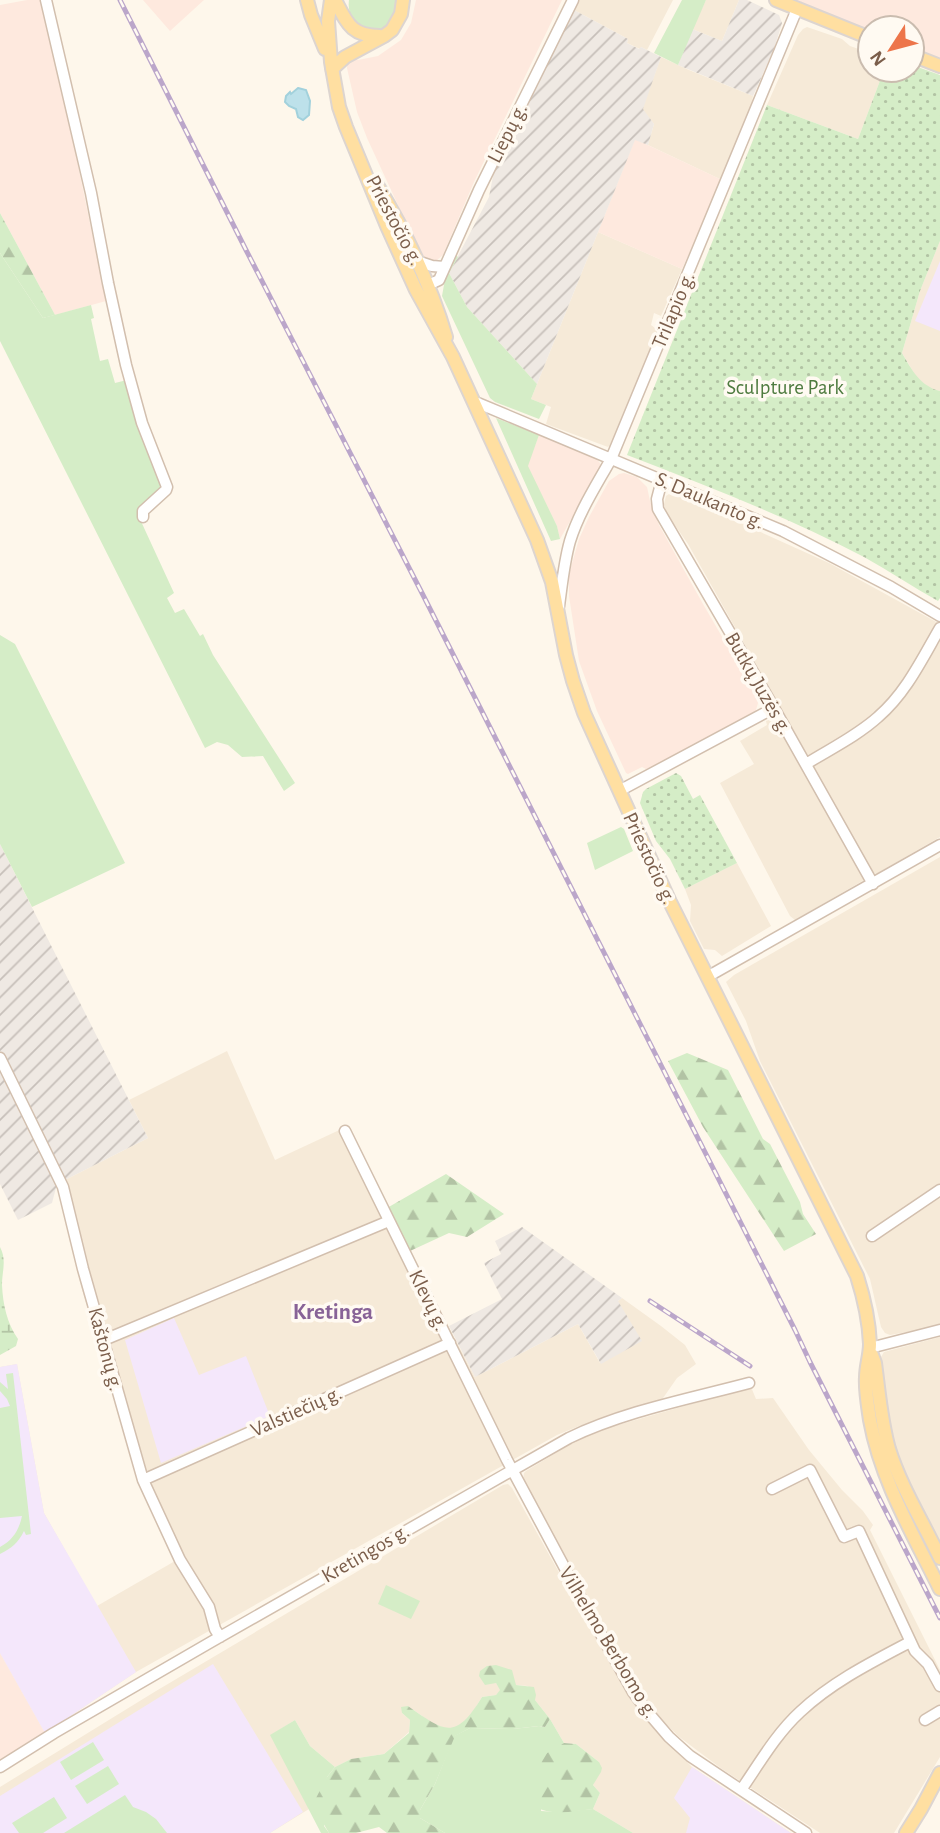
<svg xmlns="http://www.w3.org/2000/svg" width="940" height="1833" font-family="'Alegreya Sans',sans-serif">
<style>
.residential{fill:#f6ead8}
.commercial{fill:#fee9de}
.industrial{fill:url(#industrial-furrows)}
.education{fill:#f4e7fb}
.grass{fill:#d5edc7}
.forest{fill:url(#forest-firs)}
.wetland{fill:url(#wetland-marsh)}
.park{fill:url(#park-dots)}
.water{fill:#bde1ea;stroke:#a2d1dc;stroke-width:2}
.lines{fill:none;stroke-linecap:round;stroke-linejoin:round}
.minor-casing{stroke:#d2bfae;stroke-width:13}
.major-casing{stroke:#ddd5d0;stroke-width:16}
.minor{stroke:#fff;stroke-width:10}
.major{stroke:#ffdfa1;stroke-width:12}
.rail-casing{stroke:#bba6ca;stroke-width:5}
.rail{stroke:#fffaf2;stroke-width:2.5;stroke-dasharray:8;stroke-linecap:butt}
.labels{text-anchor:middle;stroke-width:7;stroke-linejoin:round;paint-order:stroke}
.street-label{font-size:21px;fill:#7b5e4b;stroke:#fffaf2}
.park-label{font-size:21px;fill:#4e7b3f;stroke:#fffaf2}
.neighbourhood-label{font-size:23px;font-weight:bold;fill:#886397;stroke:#fffaf2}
</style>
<defs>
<pattern id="industrial-furrows" width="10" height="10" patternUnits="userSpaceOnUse" patternTransform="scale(1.75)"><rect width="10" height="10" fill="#efe9e3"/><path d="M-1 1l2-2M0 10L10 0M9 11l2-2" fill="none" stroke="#c7c0ba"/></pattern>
<pattern id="forest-firs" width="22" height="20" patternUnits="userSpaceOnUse" patternTransform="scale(1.75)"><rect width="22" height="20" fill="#d5edc7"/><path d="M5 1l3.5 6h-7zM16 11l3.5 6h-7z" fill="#b2c3a4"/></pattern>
<pattern id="wetland-marsh" width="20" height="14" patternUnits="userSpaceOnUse" patternTransform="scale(1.75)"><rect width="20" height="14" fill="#d5edc7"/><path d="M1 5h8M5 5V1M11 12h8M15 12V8" fill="none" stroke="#b2c3a4"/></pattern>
<pattern id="park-dots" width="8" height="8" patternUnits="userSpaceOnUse" patternTransform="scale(1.75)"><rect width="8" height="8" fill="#d5edc7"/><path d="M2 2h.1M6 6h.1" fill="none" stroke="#b2c3a4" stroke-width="1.8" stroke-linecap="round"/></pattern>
</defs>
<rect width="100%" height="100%" fill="#fef7eb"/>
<!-- residential -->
<path class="residential" d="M579 0H673L647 50 641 47 640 49 627 43 628 39 574 10Z
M706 0H739L722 41 692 29Z
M807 27 842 39 850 46 870 53V70H884L858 139 767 105 798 35 803 29Z
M661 57 689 70 753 96 750 110 722 180 648 145 654 124 642 109Z
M598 232 682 269 661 316 654 313 651 325 655 328 657 333 611 445 608 447 546 424 551 407 531 399Z
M940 241V391L931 389 917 378 902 353 920 291Z
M672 492 829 563 940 624V837L876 874 873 872 688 544 667 514 664 504 666 496Z
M772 719 776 721 864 880 795 920 790 916 720 783 754 764 740 741 767 725 766 721Z
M940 857V1326L890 1335 885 1333 881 1327 870 1279 760 1061 746 1021 726 982 734 975Z
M737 863 771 926 722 956 715 950 704 949 690 921 691 905 685 889Z
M227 1051 275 1160 348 1126 387 1208 475 1377 578 1324 600 1363 618 1301 622 1298 661 1326 685 1345 696 1364 677 1378 661 1401 579 1426 557 1435 136 1672 45 1733 0 1653V1367L17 1364 44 1513 97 1606 175 1561 144 1494 81 1286 57 1184 148 1138 129 1100Z
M940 1337V1546L908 1479 892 1439 884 1405 881 1357 884 1352Z
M751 1387 756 1399 773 1398 809 1450 842 1490 863 1511 873 1525 870 1530 940 1670V1757L894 1833H820L722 1769 678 1736 649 1706 636 1686 614 1649 523 1481 524 1473 526 1471 584 1436 597 1431Z
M508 1484 512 1488 625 1691 656 1731 692 1767 791 1833H633L593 1809 600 1793 593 1785 599 1762 576 1744 564 1743 550 1719 535 1700 528 1686 496 1683 501 1690 496 1695 482 1697 469 1718 455 1728H439L408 1706 402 1713 410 1720 409 1732 384 1754 351 1759 335 1767 310 1746 295 1720 271 1735 309 1809 270 1833H0V1787L156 1691 503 1485Z"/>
<!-- commercial -->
<path class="commercial" d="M27 0H41L51 34 106 301 55 315 0 213V5Z
M143 0H204L170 31Z
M416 0H562L474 182 443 255 437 260 430 262 422 257 367 138 357 112 347 68V62L352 57 358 60 378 56 401 40 411 23Z
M796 0H940V59L912 48V28H870V31Z
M635 139 722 180 682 269 598 232Z
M539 435 594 456 600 463V468L589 488 560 539 557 526 527 466Z
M624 473 637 477 647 487 650 501 659 525 703 604 756 695 758 703 756 710 752 714 651 768 646 769 642 767 628 774 626 773 597 711 579 661 569 596V574L579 539 589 517 609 481 619 474Z
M0 1653 45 1733 0 1761Z"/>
<!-- industrial -->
<path class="industrial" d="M739 0H747L779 15 782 23 774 49 753 96 678 65 692 29 722 41Z
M574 10 628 39 627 43 639 49 641 47 661 57 643 109 654 124 648 145 635 140 537 384 467 307 449 273 489 197 494 171Z
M0 844 148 1138 57 1184 52 1203 18 1220 0 1184Z
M522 1227 622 1298 618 1301 642 1341 601 1364 578 1324 475 1377 449 1326 502 1299 484 1263 501 1254 495 1241Z"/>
<!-- education -->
<path class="education" d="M940 261V331L915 321Z
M174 1318 199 1375 246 1356 270 1416 161 1463 125 1340Z
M17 1364 44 1513 136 1672 45 1733 0 1653V1367Z
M213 1664 303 1812 270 1833H0V1796Z
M692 1767 791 1833H686L690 1818 674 1798Z"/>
<!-- grass -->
<path class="grass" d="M349 0H397C392 22 389 32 365 31 354 21 347 15 349 0Z
M682 0H706L678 65 654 53Z
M0 253 43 318 91 305 94 318 91 319 100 361 108 359 115 383 127 380 162 484V489L139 517 174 593 167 598 175 613 184 609 200 636 203 634 213 655 295 783 284 791 263 756 242 757 228 745 217 742 205 748 0 341Z
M454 254 458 257 449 273 467 307 537 384 531 399 546 405 539 419 495 402 490 398 442 296 447 268Z
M496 418 539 435 528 466 557 526 560 539 551 541Z
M0 635 15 644 125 863 32 907 0 844Z
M621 827 624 829 633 851 595 870 587 843Z
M13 1373 31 1534 26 1535 24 1531C18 1543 12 1548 0 1554V1547C13 1540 19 1530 22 1516L0 1518V1408L10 1406 7 1399 0 1391V1382L8 1389 6 1374Z
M386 1585 420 1601 411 1619 378 1604Z
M550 1719 564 1743C542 1757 543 1787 541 1811L557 1812 593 1809 633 1833H445L420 1818V1810L435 1784 454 1736 470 1728 513 1729 539 1726 545 1727Z
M295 1720 310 1746 335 1767 327 1777 324 1826 329 1833H321L270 1735Z
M93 1742 104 1760 71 1780 60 1762Z
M108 1766 119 1784 87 1804 75 1786Z
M125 1795 133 1807 146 1812 156 1819 167 1833H64Z
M54 1797 67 1818 43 1833H19L12 1823Z"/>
<!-- forest -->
<path class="forest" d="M0 213 54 313 55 315 43 318 0 253Z
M687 1053 728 1070 763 1139 770 1144 800 1202 803 1214 816 1234 784 1251 703 1127 668 1061Z
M446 1174 504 1214 467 1237 449 1233 410 1251 387 1208Z
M496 1665 512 1670 516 1685 534 1687 536 1695 535 1700 550 1719 545 1727 539 1726 513 1729 470 1728 455 1736 435 1784 420 1810V1818L445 1833H387L379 1827 356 1833H329L316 1811 315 1800 327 1777 335 1767 351 1759 384 1754 409 1733 410 1720 402 1713 401 1707 408 1706C445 1732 455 1741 482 1697L496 1695 500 1690 496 1683 485 1685 479 1676 480 1671 487 1666Z
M564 1743 576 1744 599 1762 602 1768 601 1772 593 1785 600 1793 593 1809C574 1811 549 1817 533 1805L544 1773 539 1764 547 1753Z"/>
<!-- wetland -->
<path class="wetland" d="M0 1247C7 1260 2 1271 2 1285 3 1305 7 1323 18 1339L16 1346 0 1355Z"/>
<!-- park -->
<path class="park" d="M912 65 940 75V241L920 291 902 353C912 370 920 386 940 391V598L938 601C913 587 889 571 864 557 788 517 707 486 627 455L767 105 858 139 884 70H912Z
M676 773 681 776 693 799 700 795 737 863 685 889 670 859 656 841 640 803 643 792 646 789Z"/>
<!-- water -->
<path class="water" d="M298 88 306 90 310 101 309 115 303 120 298 117 296 109 289 106 285 102 286 96 290 92 291 94Z"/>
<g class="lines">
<defs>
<path id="minor" d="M46 0 91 193 108 283 126 365 142 423 167 487 166 490 143 511V517
M417 261 432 266 444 267
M428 285 439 280 479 190 573 0
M473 401 783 531 891 587 940 616
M662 480 657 499 658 509 774 708 873 884
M559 606C562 584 564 562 570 541 579 512 596 486 611 459L797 9
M806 764C830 749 857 736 878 717 906 693 922 659 940 628
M619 791 774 708
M707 977 940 845
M0 1058 63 1187 83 1269 143 1480 180 1560 209 1607 215 1629 220 1637
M345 1131 507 1460 583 1602 633 1692 651 1716 669 1737 690 1756 806 1833
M872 1236 940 1190
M104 1340 389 1221
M870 1348 940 1330
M143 1480 450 1343
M772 1489 810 1470 844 1537 859 1531 915 1651 928 1664 940 1686
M925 1720 940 1711
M0 1767 54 1733 211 1642 569 1438C625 1411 689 1399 749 1383
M741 1790C759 1764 776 1734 800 1712 832 1682 872 1662 910 1642"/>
<path id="major" d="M307 0 311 15 325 49
M331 0 328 21 331 62 339 107 346 127 387 226 416 290 453 357 537 540 552 582 566 655 573 681 584 713 670 902 857 1276C864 1298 869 1320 870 1344 870 1355 866 1366 866 1377 865 1390 868 1406 870 1420 881 1481 913 1534 940 1589
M335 0C347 23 351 36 380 36
M776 0 870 38
M912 55 940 66
M332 69 345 57 384 36 392 30 401 14 403 0
M377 185C406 233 430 283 446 337
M872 1355 875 1363C879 1392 881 1421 889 1449 901 1487 923 1522 940 1558
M906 1833 921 1809 940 1773"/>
</defs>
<!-- minor casing -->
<use href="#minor" class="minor-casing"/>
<!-- major casing -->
<use href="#major" class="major-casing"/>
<!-- minor -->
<use href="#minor" class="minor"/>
<!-- major -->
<use href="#major" class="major"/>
<defs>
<path id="rail" d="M120 0 246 250 423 595 795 1330 810 1362 940 1618
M650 1301 750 1366"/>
</defs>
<!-- rail casing -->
<use href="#rail" class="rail-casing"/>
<!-- rail -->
<use href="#rail" class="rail"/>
</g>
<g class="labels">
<!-- street labels -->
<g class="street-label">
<text transform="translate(507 133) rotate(-63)" y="7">Liepų g.</text>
<text transform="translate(395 220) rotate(62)" y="7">Priestočio g.</text>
<text transform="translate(673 310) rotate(-67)" y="7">Trilapio g.</text>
<text transform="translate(710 500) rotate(23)" y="7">S. Daukanto g.</text>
<text transform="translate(759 683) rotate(60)" y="7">Butkų Juzės g.</text>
<text transform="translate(650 858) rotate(65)" y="7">Priestočio g.</text>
<text transform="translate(429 1300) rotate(64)" y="7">Klevų g.</text>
<text transform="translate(106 1349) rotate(75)" y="7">Kaštonų g.</text>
<text transform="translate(296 1411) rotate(-24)" y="7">Valstiečių g.</text>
<text transform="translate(365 1553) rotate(-30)" y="7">Kretingos g.</text>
<text transform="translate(609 1642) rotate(59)" y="7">Vilhelmo Berbomo g.</text>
</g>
<!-- park labels -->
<g class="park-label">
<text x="785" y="394">Sculpture Park</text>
</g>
<!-- neighbourhood labels -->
<g class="neighbourhood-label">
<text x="333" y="1319">Kretinga</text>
</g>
</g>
<!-- north arrow -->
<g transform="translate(891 49) rotate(234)"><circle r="33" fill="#fffaf2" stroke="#cabcaf" stroke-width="2"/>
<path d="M0-5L12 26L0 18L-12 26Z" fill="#ed754a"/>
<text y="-10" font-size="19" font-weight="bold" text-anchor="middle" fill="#7b5e4b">N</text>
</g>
</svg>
